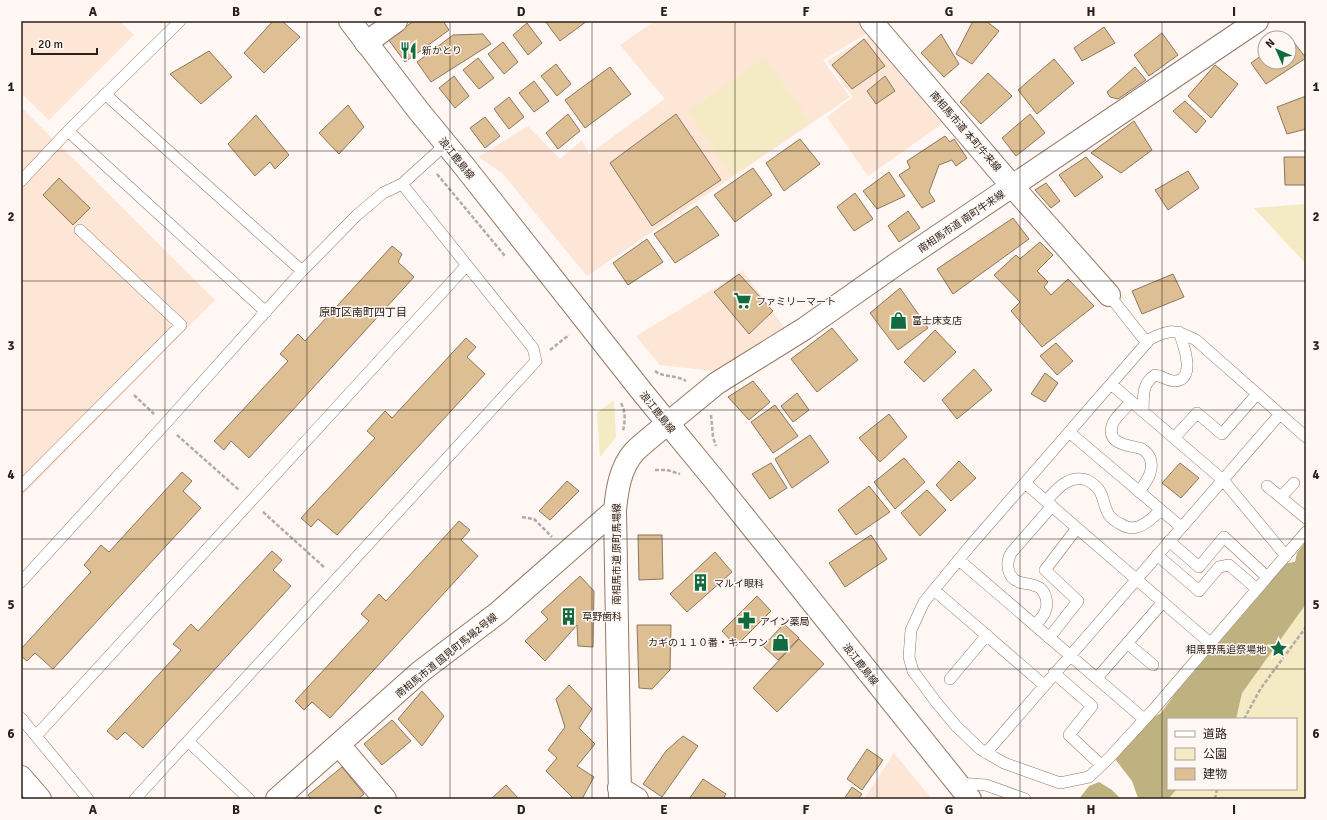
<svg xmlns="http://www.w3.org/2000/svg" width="1327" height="820" font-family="Signika,'Noto Sans JP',sans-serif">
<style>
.built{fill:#fee6d7}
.green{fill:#f4eac3}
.forest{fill:#bfb281}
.building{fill:#debf94;stroke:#8b775c}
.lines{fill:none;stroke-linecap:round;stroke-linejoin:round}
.lane-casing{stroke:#957865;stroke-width:12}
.street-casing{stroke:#957865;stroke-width:24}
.secondary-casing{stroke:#957865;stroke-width:24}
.path{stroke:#b4aba6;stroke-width:2.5;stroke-dasharray:4 2;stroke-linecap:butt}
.lane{stroke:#fff;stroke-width:11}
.street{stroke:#fff;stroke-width:22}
.secondary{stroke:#fff;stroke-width:22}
.grid{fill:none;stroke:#2b2018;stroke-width:1;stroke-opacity:0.55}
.labels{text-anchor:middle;stroke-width:3;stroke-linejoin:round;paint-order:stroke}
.poi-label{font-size:10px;fill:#2b2018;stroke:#fef7f3;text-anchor:start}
.street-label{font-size:10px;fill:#2b2018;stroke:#fef7f3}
.neighbourhood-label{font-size:11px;fill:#2b2018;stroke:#fef7f3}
.neatline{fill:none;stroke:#2b2018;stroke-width:1.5}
.grid-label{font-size:13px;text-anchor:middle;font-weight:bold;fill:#2b2018}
</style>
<rect width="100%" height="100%" fill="#fef7f3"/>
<!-- built -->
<path class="built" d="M21 21H120L134 35 49 120 21 93Z
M655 21H857L867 33 823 60 850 97 587 276 502 173 478 157 528 126 560 159 582 140 589 154 665 99 620 45Z
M869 36 942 124 868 176 827 117 853 97 827 61Z
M21 107 215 300 21 497Z
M743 271 784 327 713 371 660 365 636 336Z
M894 753 932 799H864Z"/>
<!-- green -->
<path class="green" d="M764 58 810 121 732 176 688 112Z
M1306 204V264L1254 208Z
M614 400 616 437 600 457 597 413Z
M1306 579V799H1152L1168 789H1296V719H1199Z"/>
<!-- forest -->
<path class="forest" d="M1306 541V604L1242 693 1236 719H1168V789H1177L1168 799 1138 798 1132 781 1115 759 1125 733 1161 713 1174 695 1287 563 1295 562 1297 553Z
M1099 782 1112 790 1121 799H1079L1089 786Z"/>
<!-- building -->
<path class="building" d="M273 21H282L300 37 264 73 244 53Z
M414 21H443L449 30 405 62 388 39Z
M545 21H587L560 41Z
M973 21H986L999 31 972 64 956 54Z
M527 23 542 43 528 55 513 35Z
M1104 27 1115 43 1082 61 1074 48Z
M1162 33 1178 55 1149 76 1134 55Z
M483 34 491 44 431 82 417 62 453 35Z
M941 34 959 64 944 77 921 53Z
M1289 36 1306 58 1266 84 1251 63 1265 53V62H1289V38H1286Z
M864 39 885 66 852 89 832 65Z
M503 42 518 62 504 74 488 54Z
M209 51 232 77 201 104 170 74Z
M478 58 494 78 479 89 463 70Z
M1054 59 1074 83 1037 114 1018 90Z
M556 64 571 84 557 96 541 76Z
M1215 65 1238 84 1211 118 1188 96Z
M610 67 631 94 585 128 565 100Z
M1135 67 1146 80 1118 99 1110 97 1107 92Z
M988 73 1012 96 981 124 960 102Z
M454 76 469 96 455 108 439 88Z
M885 76 895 91 876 104 867 91Z
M534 81 549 101 534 112 519 93Z
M1306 96V129L1287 134 1277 107Z
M509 97 524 117 509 129 494 109Z
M1185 101 1206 121 1196 133 1173 111Z
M348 105 364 127 339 154 319 133Z
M568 114 580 131 558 149 546 133Z
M676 114 721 180 652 226 610 163Z
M1030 114 1045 133 1016 156 1002 138Z
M256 115 289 155 275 169 270 162 255 176 228 144Z
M485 117 500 136 485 148 470 128Z
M1134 121 1152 150 1121 173 1091 153Z
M945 136 950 142 954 139 967 158 956 166 952 160 939 165 929 192 935 201 922 208 899 175 910 168 907 161Z
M800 139 820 164 784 191 766 163Z
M1086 157 1103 177 1075 197 1059 175Z
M1284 157H1306V185H1285Z
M753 168 772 195 735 222 714 195Z
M1188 171 1199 188 1168 210 1155 190Z
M889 172 905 196 877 209 863 191Z
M59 178 90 208 73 225 43 195Z
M1046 183 1060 201 1051 208 1035 190Z
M855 193 873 219 854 231 837 207Z
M697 206 719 235 675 263 654 234Z
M908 211 920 228 899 242 888 226Z
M1013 218 1029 239 953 294 937 269Z
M647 239 663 262 628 285 613 263Z
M1040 242 1053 255 1037 271 1048 282 1044 287 1051 295 1068 279 1094 306 1042 347 1011 311 1020 302 994 275 1016 255 1020 259Z
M392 246 402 254 398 262 414 277 249 458 231 441 224 450 214 441 288 361 280 354 298 334 305 341Z
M739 274 773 311 749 334 714 292Z
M1173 274 1184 297 1142 314 1132 291Z
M900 288 928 328 898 350 870 313Z
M832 328 858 360 817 392 791 359Z
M935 330 956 352 924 382 904 362Z
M466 338 476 347 467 357 485 374 337 535 318 519 311 527 301 518 375 438 367 431 385 411 392 418Z
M1056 343 1073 361 1057 375 1040 356Z
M974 369 992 390 957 419 942 400Z
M1045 373 1058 383 1045 402 1031 394Z
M753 381 770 402 749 420 728 397Z
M797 393 809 410 793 422 781 406Z
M775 405 798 436 773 453 751 422Z
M889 414 907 437 880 462 859 438Z
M810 435 829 462 792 488 775 459Z
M904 458 925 482 895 509 874 482Z
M959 461 976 478 951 501 936 485Z
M771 463 787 488 770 499 752 474Z
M1180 463 1199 478 1181 498 1162 483Z
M182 472 192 481 183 491 201 508 53 669 35 653 27 661 21 656V649L91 572 84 565 101 545 109 552Z
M567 481 579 491 550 520 539 511Z
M869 486 890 512 856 535 838 510Z
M927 490 946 510 920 536 901 513Z
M459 521 470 530 461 540 478 556 330 718 312 702 304 710 295 701 369 621 361 614 379 594 386 601Z
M638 535H662L663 579 639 580Z
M871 535 887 559 845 587 829 563Z
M272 551 282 560 273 570 291 586 143 748 125 732 117 740 107 731 181 650 173 644 191 624 198 631Z
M715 552 732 572 687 612 670 594Z
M580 576 594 591 593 647 578 646 577 625 545 661 525 641 548 619 541 612Z
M757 596 771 611 736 646 722 631Z
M784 624 799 638 778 660 763 646Z
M637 625H671L670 670 652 689 639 688Z
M799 639 824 664 777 712 753 688Z
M569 685 592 709 579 728 595 744 577 766 594 777 582 799H571L572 797 546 771 557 758 548 750 565 727 556 699Z
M422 691 444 716 422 746 398 719Z
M392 720 411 741 382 765 364 744Z
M683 736 698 746 662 797 643 784 666 751Z
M867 749 883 760 862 790 847 779Z
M342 767 364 794 358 799H311L308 795Z
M703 779 726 794 723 799H689Z
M506 785 519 799H491Z
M852 787 862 794 858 799H844Z"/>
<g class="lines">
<defs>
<path id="lane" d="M105 94 302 271
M68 131 266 312
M21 181 68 131 180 21
M1109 295 1147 343
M1111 384 1223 480 1286 556
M1131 402C1126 408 1117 415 1113 423 1104 445 1130 445 1142 449 1145 451 1149 455 1150 458 1155 471 1146 482 1139 492
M1143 411C1144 396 1141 385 1155 375 1162 376 1168 381 1175 381 1197 380 1183 343 1179 332
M1069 432 1181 527
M1306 437 1196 340C1175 329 1171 329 1150 339L970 546 924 602 911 630 909 657 913 671 936 702 956 726 980 749 1004 763 1060 783 1089 777 1110 757 1154 709 1306 532
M1174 438 1197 413 1222 434 1257 394
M1025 483 1210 643
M21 486 181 325 80 230
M1267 486 1306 518
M1281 497 1294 483
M1046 501C1057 489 1069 474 1087 480 1091 482 1096 486 1099 490 1104 497 1104 508 1109 515 1111 518 1115 521 1119 523 1136 535 1148 522 1161 510
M1169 541 1199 567 1224 537 1267 577
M1157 555 1199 591 1219 567 1229 565 1257 589
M959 560 1144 719
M21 582 165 424 302 271 357 215 383 193 402 184 446 144
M934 590 1044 685
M1035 625C1043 617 1049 610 1046 598 1045 594 1044 591 1040 588 1034 584 1025 584 1019 582 1006 577 1006 562 1011 553L1052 506
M1049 638 1078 601 1045 570 1077 528
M1127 643 1153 665
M1054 673 1092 706 1069 735 1101 765
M1097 678 1163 602
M950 679 987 635
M21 718 88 799
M36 736 467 265
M189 742 249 799
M986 753 1280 414
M958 783 986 785 1025 799
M135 799 536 361 533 348 402 184"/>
<path id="street" d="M871 21 1012 186 1109 295
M366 43 396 21
M667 424 717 383 804 329 898 263 1257 21
M339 745 385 799
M21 777 40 799
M619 788 637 799"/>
<path id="secondary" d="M350 21 418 110 464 166 643 393 717 483 970 799
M277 799 420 672 499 612 615 510
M620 799 615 510C617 490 620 468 634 452 644 442 656 433 667 424"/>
</defs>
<!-- lane casing -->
<use href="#lane" class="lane-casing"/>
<!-- street casing -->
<use href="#street" class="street-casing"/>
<!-- secondary casing -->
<use href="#secondary" class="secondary-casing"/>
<!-- path -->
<path class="path" d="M437 174 505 256
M550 350 569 335
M655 371C664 378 677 375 686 381
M134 395 154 414
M621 403C626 412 625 422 623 431
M711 415 713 437 716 446
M177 435 239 490
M655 470H667L680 474
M263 512 325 568
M522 517 534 519 552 537
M1244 719 1261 688 1306 627
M1215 799 1217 789"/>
<!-- lane -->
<use href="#lane" class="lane"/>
<!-- street -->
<use href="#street" class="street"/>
<!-- secondary -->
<use href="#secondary" class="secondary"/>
</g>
<!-- grid -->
<path class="grid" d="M165 21V799M307 21V799M450 21V799M592 21V799M735 21V799M877 21V799M1020 21V799M1162 21V799M21 151H1306M21 281H1306M21 410H1306M21 539H1306M21 669H1306"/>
<!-- icons -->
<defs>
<symbol id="restaurant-bare" viewBox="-9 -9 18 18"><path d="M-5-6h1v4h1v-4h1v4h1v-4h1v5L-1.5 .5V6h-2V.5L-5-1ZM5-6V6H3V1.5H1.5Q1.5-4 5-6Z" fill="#126b3f" stroke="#fef7f3" stroke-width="2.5" paint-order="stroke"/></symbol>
<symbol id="supermarket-bare" viewBox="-9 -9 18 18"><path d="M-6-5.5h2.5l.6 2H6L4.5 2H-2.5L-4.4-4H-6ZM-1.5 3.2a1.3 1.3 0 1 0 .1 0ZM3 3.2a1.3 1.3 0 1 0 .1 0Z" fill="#126b3f" stroke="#fef7f3" stroke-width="2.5" paint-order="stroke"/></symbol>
<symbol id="shop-bare" viewBox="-9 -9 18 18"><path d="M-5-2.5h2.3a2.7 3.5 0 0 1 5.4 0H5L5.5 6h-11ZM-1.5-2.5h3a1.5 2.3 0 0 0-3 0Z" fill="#126b3f" stroke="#fef7f3" stroke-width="2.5" paint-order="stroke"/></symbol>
<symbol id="building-bare" viewBox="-9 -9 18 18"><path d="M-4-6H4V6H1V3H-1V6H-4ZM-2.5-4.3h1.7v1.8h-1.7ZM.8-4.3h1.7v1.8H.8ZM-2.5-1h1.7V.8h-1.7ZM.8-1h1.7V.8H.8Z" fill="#126b3f" stroke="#fef7f3" stroke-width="2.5" paint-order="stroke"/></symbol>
<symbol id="pharmacy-bare" viewBox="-9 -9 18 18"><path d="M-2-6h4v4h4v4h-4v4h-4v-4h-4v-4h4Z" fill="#126b3f" stroke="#fef7f3" stroke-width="2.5" paint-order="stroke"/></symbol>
<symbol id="sight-bare" viewBox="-9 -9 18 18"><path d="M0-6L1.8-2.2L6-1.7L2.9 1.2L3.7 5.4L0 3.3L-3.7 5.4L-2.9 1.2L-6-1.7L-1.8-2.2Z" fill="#126b3f" stroke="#fef7f3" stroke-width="2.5" paint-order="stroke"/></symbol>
</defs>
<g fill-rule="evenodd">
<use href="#restaurant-bare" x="396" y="38" width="25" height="25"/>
<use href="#supermarket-bare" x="730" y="288" width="25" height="25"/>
<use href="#shop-bare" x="886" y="308" width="25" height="25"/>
<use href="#building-bare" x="688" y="570" width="25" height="25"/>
<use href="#building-bare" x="556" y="604" width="25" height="25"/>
<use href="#pharmacy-bare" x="734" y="608" width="25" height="25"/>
<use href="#shop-bare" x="768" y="630" width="25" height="25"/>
<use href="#sight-bare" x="1266" y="636" width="25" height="25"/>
</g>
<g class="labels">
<!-- poi labels -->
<g class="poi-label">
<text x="422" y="54">新かとり</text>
<text x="756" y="305">ファミリーマート</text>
<text x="912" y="324">富士床支店</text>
<text x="714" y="587">マルイ眼科</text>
<text x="582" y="620">草野歯科</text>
<text x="760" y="625">アイン薬局</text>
<text x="768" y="646" text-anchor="end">カギの１１０番・キーワン</text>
<text x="1266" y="653" text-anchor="end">相馬野馬追祭場地</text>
</g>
<!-- street labels -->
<g class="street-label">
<text transform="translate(966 131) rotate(49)" y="4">南相馬市道 本町牛来線</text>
<text transform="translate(457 158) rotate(51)" y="4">浪江鹿島線</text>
<text transform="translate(961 221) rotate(-34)" y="4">南相馬市道 南町牛来線</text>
<text transform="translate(658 412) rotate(51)" y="4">浪江鹿島線</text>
<text transform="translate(616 554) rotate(-90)" y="4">南相馬市道 原町馬場線</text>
<text transform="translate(446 655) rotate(-39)" y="4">南相馬市道 国見町馬場2号線</text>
<text transform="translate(861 664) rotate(51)" y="4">浪江鹿島線</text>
</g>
<!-- neighbourhood labels -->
<g class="neighbourhood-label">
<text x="363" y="316">原町区南町四丁目</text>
</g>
</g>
<!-- border -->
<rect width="1327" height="820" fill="none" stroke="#fef7f3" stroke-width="44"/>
<!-- legend -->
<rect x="1167" y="718" width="130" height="72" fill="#fef7f3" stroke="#aaa19b"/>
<rect x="1175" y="731" width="20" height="6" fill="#ffffff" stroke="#aaa19b"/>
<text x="1203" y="738" font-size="12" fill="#2b2018">道路</text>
<rect x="1175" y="748" width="20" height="12" fill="#f4eac3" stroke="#aaa19b"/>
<text x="1203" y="758" font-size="12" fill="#2b2018">公園</text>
<rect x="1175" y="768" width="20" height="12" fill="#debf94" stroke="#aaa19b"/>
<text x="1203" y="778" font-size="12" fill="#2b2018">建物</text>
<!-- north arrow -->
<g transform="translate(1277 50) rotate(315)"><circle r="19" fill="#fef7f3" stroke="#aaa19b"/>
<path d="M0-3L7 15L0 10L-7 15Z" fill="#126b3f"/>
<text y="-6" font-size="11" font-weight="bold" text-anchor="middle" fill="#2b2018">N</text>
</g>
<!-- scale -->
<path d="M32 48v6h65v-6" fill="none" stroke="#2b2018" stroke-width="2"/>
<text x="38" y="48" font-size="12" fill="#2b2018" stroke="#fef7f3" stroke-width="3" paint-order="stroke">20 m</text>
<rect x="22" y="22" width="1283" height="776" class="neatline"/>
<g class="grid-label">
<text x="93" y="16">A</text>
<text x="236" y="16">B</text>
<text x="378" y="16">C</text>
<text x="521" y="16">D</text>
<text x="664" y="16">E</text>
<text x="806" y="16">F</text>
<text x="949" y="16">G</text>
<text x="1091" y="16">H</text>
<text x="1234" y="16">I</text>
<text x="11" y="91">1</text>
<text x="1316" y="91">1</text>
<text x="11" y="221">2</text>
<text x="1316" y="221">2</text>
<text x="11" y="350">3</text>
<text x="1316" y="350">3</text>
<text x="11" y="479">4</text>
<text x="1316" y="479">4</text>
<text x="11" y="609">5</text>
<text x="1316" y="609">5</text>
<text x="11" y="738">6</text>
<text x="1316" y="738">6</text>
<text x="93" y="814">A</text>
<text x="236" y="814">B</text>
<text x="378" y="814">C</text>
<text x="521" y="814">D</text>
<text x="664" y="814">E</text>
<text x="806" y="814">F</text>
<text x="949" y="814">G</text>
<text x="1091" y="814">H</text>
<text x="1234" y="814">I</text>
</g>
</svg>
